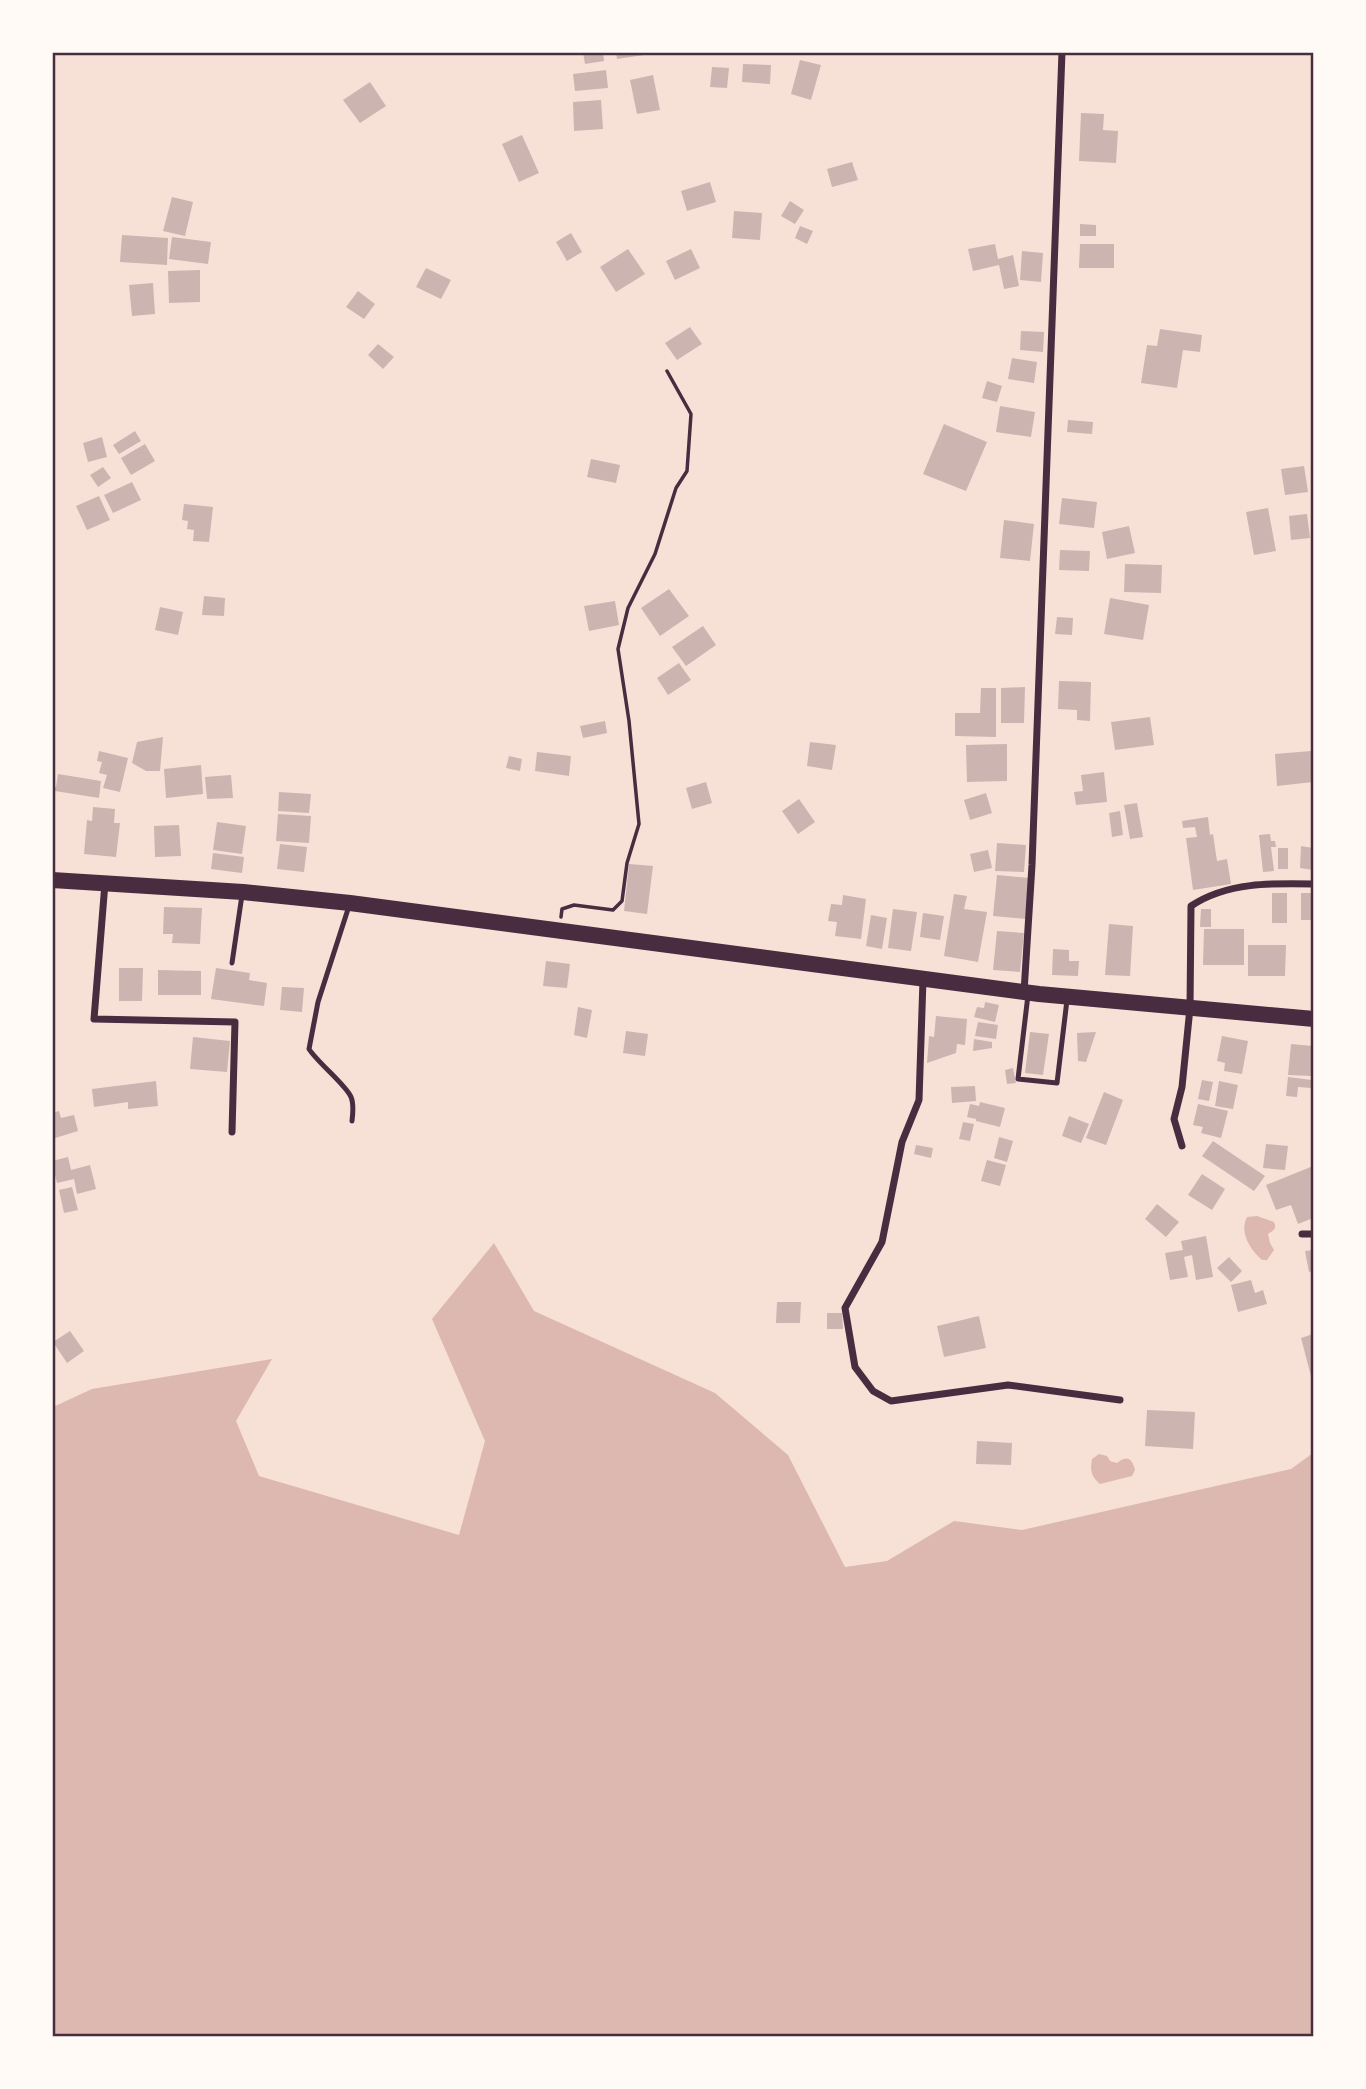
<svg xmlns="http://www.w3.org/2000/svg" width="1366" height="2089" font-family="'Varela Round',sans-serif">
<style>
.water{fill:#dcb8b0}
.building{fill:#ccb4b1}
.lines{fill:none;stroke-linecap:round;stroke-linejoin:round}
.path{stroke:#4a2c40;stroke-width:3.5}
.service{stroke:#4a2c40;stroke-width:5}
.minor{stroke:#4a2c40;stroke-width:7}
.primary{stroke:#4a2c40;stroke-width:16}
.neatline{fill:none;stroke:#4a2c40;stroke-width:2.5}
</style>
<rect width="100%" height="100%" fill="#f7e1d7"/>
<!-- water -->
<path class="water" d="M1257 1216 1274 1222C1277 1229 1274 1230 1268 1234L1270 1243 1274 1250 1267 1260H1262C1250 1249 1239 1233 1247 1217Z
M494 1243 534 1311 715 1393 788 1455 845 1567 887 1561 954 1521 1022 1530 1291 1469 1313 1453V2036H53V1407L92 1389 272 1359 236 1421 259 1476 459 1535 485 1441 432 1319Z
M1099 1454 1107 1456 1110 1461 1117 1463C1127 1455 1132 1458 1135 1470L1132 1476 1100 1484C1091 1476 1090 1471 1092 1459Z"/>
<!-- building -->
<path class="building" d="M583 52H603L604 61 585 64Z
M616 52H651V54L617 59Z
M800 60 821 65 811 100 791 94Z
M743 64 771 65 770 84 742 82Z
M712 67 729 68 727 88 710 87Z
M606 70 608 88 575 91 573 74Z
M653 75 660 110 637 114 630 80Z
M370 82 386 106 360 123 343 100Z
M601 100 603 129 574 131 573 102Z
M1081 113 1104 114 1103 130 1118 131 1116 163 1079 161Z
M522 135 539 173 519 182 502 144Z
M852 162 858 180 832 187 827 169Z
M710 182 716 202 687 211 681 191Z
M172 197 193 202 185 236 163 231Z
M790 201 804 210 795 224 781 216Z
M734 211 762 213 760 240 732 238Z
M1080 224 1096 225V236H1080Z
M800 226 813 231 807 244 795 238Z
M571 233 582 252 567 261 556 242Z
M122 235 168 238 167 265 120 262Z
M172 237 211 242 208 264 169 259Z
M995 244 998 259 1013 255 1019 286 1004 289 999 265 973 271 968 249Z
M1080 244H1114V268H1079Z
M628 249 645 274 616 292 600 267Z
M691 249 700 268 675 280 666 261Z
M1022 251 1043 253 1041 282 1020 280Z
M426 268 451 280 441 299 416 287Z
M200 270V302L169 303 168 271Z
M153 283 155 314 132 316 129 285Z
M358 291 375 304 364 319 346 307Z
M690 327 702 344 677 360 665 343Z
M1160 329 1202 335 1200 352 1183 350 1177 388 1141 383 1147 345 1157 346Z
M1021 331 1044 332 1043 352 1020 350Z
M378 344 394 357 383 369 368 355Z
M1012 358 1037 362 1034 383 1008 379Z
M987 381 1002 386 997 402 982 398Z
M1000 406 1035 412 1031 437 996 432Z
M1068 420 1093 422 1092 434 1067 432Z
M944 424 987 442 966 491 923 474Z
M135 431 141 441 119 454 113 445Z
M102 437 107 457 88 462 83 443Z
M145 444 155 461 131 475 121 458Z
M591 459 620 465 616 483 587 477Z
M1304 466 1308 492 1285 495 1281 469Z
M103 467 111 478 98 487 90 475Z
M132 482 141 500 113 513 104 495Z
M99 496 110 520 87 530 76 506Z
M1062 498 1097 502 1094 528 1059 524Z
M184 504 213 507 209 542 193 541 194 530 187 529 188 521 182 520Z
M1268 508 1276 551 1254 555 1246 512Z
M1307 514 1310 538 1291 540 1289 516Z
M1004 520 1034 524 1030 561 1000 558Z
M1129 526 1135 553 1107 559 1102 532Z
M1060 550 1090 551 1089 571 1059 570Z
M1125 564 1162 565 1161 593 1124 592Z
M669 589 689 616 660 636 641 608Z
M204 596 225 598 224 616 202 615Z
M1110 598 1149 605 1143 640 1104 634Z
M615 601 619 625 589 631 584 606Z
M160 607 183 612 178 635 155 630Z
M1057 617 1073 618 1072 635 1055 634Z
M703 626 716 645 686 666 672 647Z
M679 663 691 680 668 695 657 678Z
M1059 681 1091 682 1090 721 1077 720V710L1058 709Z
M1025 687 1024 723H1001V688Z
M981 688H996V737L955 736V713H980Z
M1150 717 1154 745 1115 750 1111 722Z
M605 721 607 733 583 738 580 726Z
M163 737 160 771H146L132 763 137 742Z
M810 742 836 745 832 770 807 766Z
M1007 744V781L967 782 966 745Z
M99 751 128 758 120 792 103 788 107 775 99 773 102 762 97 761Z
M1311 751 1313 782 1277 786 1275 754Z
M537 752 571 756 569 776 535 771Z
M509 756 522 759 520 771 506 768Z
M201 765 203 794 166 798 164 769Z
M1104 772 1107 802 1076 805 1074 792 1083 791 1081 775Z
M58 774 101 781 99 798 55 791 54 800H52V786L56 787Z
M231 775 233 798 207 799 205 777Z
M706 782 712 803 692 809 686 788Z
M279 792 311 794 309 813 278 811Z
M986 793 992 813 970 820 964 800Z
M799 799 815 822 798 834 782 811Z
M1137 803 1143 837 1130 839 1124 805Z
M93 807 115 809 114 823H120L116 857 84 854 87 820 92 821Z
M1120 811 1123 835 1112 837 1109 813Z
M278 814 311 816 309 843 276 841Z
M1208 817 1210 835 1213 834 1217 861 1227 859 1231 884 1193 890 1186 838 1197 837 1195 827 1183 828 1182 821Z
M217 822 246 826 242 854 213 850Z
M179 825 181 856 155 857 154 826Z
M1270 834 1271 841H1275L1276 847H1271L1274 871 1263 872 1259 835Z
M997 843 1026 845 1024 872 995 871Z
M280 844 307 847 304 872 277 869Z
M1301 846 1313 848V870L1300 868Z
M1278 848H1288V869H1278Z
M988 850 992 868 974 872 970 854Z
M213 853 244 857 242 873 211 869Z
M629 864 653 866 647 914 624 911Z
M997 875 1030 878 1026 919 993 916Z
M1272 893H1287V923H1272Z
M1301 893H1313V920H1301Z
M954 894 967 896 964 909 987 912 978 962 944 956Z
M843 895 866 899 861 939 835 936 837 922 828 921 831 904 842 905Z
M164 907 202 908 200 944 172 943 173 934H163Z
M893 909 917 912 911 951 888 948Z
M1201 909H1211V927H1200Z
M923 913 944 916 940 940 920 937Z
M871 915 887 918 882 949 866 946Z
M1109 924 1133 926 1130 976 1105 975Z
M1204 929H1244V965H1203Z
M997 931 1024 933 1020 972 993 970Z
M1248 945H1286L1285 976H1248Z
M1053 949 1069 950V961H1079L1078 976 1052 975Z
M546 961 570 964 567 988 543 986Z
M119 968H143L142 1001H119Z
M216 968 250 973 249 980 267 983 264 1006 211 999Z
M158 970 201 971V995H158Z
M282 987 304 988 302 1012 280 1010Z
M985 1002 999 1005 995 1022 974 1017 977 1007 984 1008Z
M578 1007 592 1010 587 1038 574 1035Z
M936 1016 967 1019 965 1045 957 1044 956 1053 927 1063 929 1036 934 1037Z
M978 1022 998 1025 996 1039 975 1036Z
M626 1031 648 1034 645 1056 623 1053Z
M1030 1032 1049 1034 1043 1075 1025 1073Z
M1096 1032 1086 1062 1078 1061 1077 1033Z
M1222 1036 1248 1041 1242 1074 1224 1071 1225 1063 1217 1061Z
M193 1037 230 1041 227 1072 190 1069Z
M974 1039 992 1042V1048L973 1051Z
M1291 1044 1313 1046 1312 1076 1288 1075Z
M1013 1068 1016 1083 1007 1084 1005 1070Z
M1288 1077 1312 1080 1311 1088 1298 1087 1297 1097 1286 1096Z
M1202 1080 1213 1082 1209 1101 1198 1099Z
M156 1081 158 1106 128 1109V1102L94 1107 92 1089Z
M1219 1081 1238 1085 1233 1109 1215 1106Z
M975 1086 976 1101 952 1103 951 1087Z
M1104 1092 1123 1100 1106 1145 1086 1138Z
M980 1102 1005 1108 1000 1127 976 1121V1119L967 1117 970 1104 979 1106Z
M1198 1104 1228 1111 1221 1138 1201 1133 1203 1127 1193 1125Z
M59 1111 61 1118 74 1115 78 1131 52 1139V1113Z
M1069 1116 1089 1124 1081 1143 1062 1136Z
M963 1122 974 1124 970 1141 959 1139Z
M999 1137 1013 1141 1007 1162 994 1158Z
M1213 1141 1265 1176 1254 1191 1202 1156Z
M1266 1144 1288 1146 1285 1170 1263 1168Z
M916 1145 933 1148 931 1158 914 1154Z
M68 1157 71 1170 90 1165 96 1189 77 1194 74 1179 57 1183 52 1161Z
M987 1160 1006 1165 1000 1186 981 1181Z
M1313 1166V1218L1298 1224 1291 1205 1276 1210 1266 1185Z
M1202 1174 1225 1189 1212 1210 1188 1195Z
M72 1187 78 1210 64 1213 59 1190Z
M1157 1204 1179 1222 1166 1237 1145 1219Z
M1206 1236 1213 1277 1196 1280 1192 1255 1184 1257 1188 1277 1170 1280 1165 1253 1183 1250 1181 1241Z
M1313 1250V1271L1309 1272 1305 1251Z
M1229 1257 1242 1271 1231 1282 1217 1268Z
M1251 1280 1255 1293 1263 1290 1267 1304 1238 1312 1231 1285Z
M777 1302H801L800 1323H776Z
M827 1313H842L843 1329H827Z
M979 1316 986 1348 944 1357 937 1326Z
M70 1331 84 1351 67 1363 53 1342Z
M1313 1334V1376H1311L1301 1338Z
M1147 1410 1195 1412 1193 1449 1145 1446Z
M977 1441 1012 1443 1011 1465 976 1464Z"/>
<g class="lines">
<!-- path -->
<path class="path" d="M561 917 562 909 574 905 613 910 622 901 627 863 639 824 629 721 618 649 628 608 655 554 676 488 687 471 691 414 667 371"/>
<!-- service -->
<path class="service" d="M349 906 318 1002 309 1049C318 1063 346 1085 351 1097 354 1104 353 1113 352 1121
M232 963 242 895
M1028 995 1018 1079 1057 1083 1067 1000"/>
<!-- minor -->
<path class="minor" d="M105 883 94 1019 235 1022 232 1132
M923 980 919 1100 902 1142 882 1242 845 1308 855 1367 873 1391 891 1401 1008 1385 1120 1400
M1024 992 1032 865 1062 52
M1182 1146 1174 1119 1182 1087 1190 1008 1191 906C1227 882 1272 883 1314 884
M1302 1234H1314"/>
<!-- primary -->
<path class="primary" d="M52 880 243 892 350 903 1039 994 1314 1019"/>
</g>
<!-- border -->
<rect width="1366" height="2089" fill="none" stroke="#fffaf5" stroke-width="108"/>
<rect x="54" y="54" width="1258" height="1981" class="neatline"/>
</svg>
